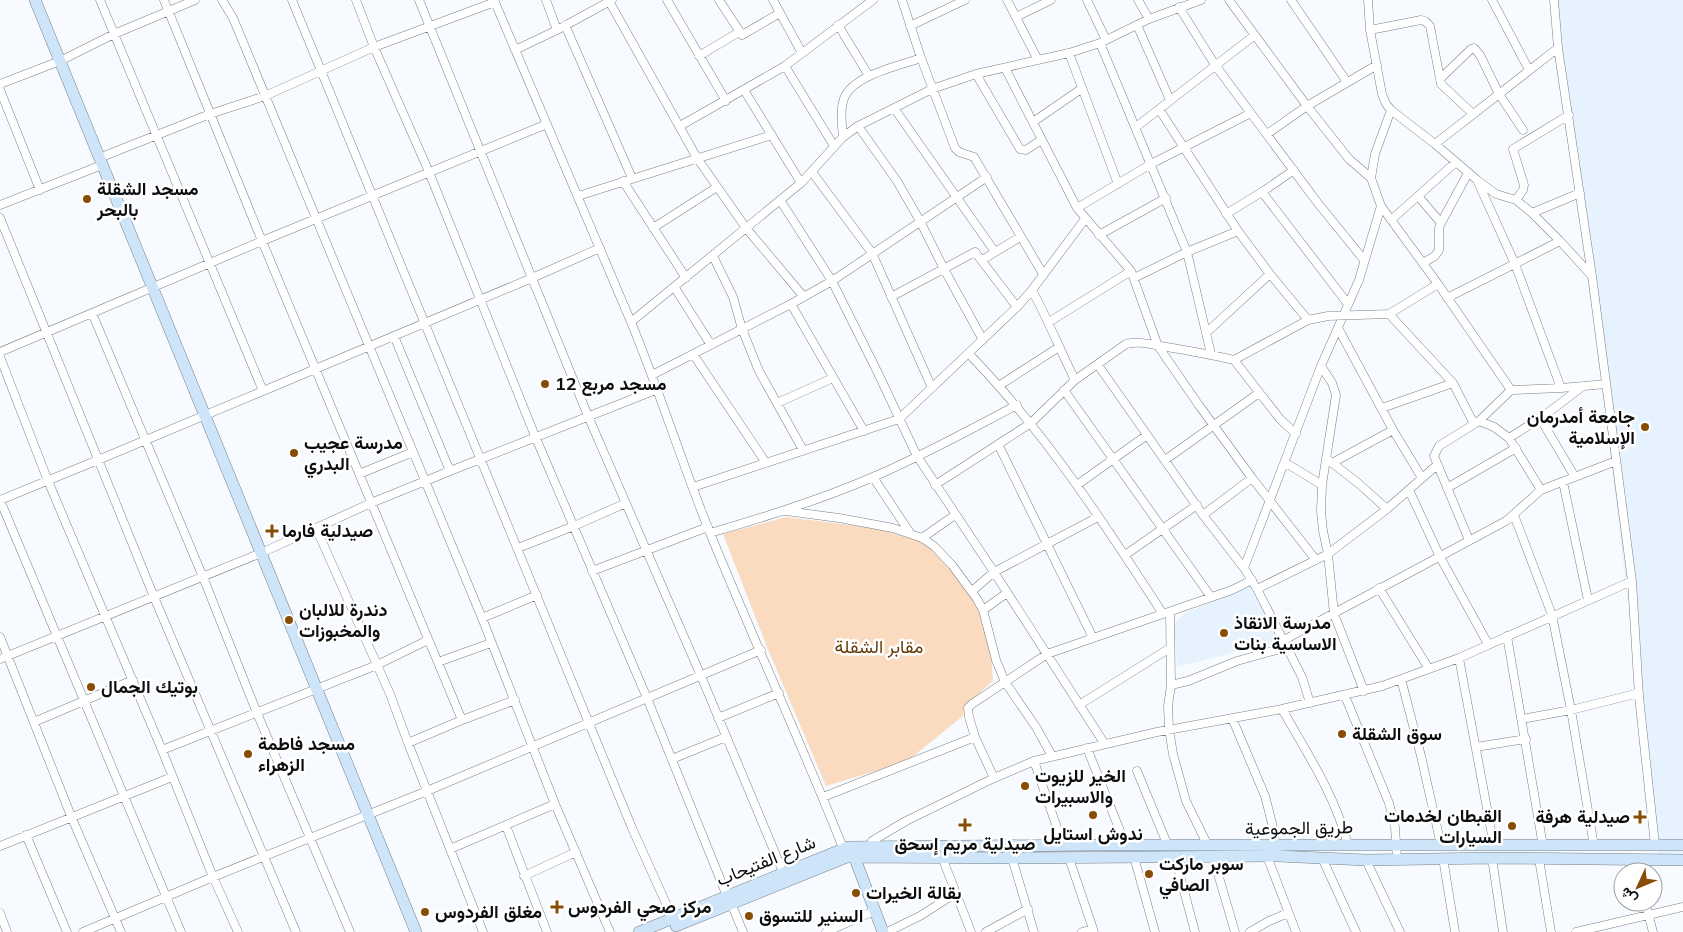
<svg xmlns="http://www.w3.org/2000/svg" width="1683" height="932" font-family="Mulish,Vazirmatn,sans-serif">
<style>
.built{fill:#e6f2fe}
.green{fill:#fadbc0}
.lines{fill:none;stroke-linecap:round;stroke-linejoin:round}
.street-casing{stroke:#7a8085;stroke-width:9}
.secondary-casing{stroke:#7a8085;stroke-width:12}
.street{stroke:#fff;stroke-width:8}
.secondary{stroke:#cde4f9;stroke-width:11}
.poi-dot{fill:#874d04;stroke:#fff;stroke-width:2}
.labels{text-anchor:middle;stroke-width:5;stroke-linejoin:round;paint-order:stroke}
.poi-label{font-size:18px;font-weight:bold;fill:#0b0d0f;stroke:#fff;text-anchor:start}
.park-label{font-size:18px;fill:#653a08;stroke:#fff}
.street-label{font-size:18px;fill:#0b0d0f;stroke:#fff}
</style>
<rect width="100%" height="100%" fill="#f7fbff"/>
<!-- built -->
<path class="built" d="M1556 0H1683V855L1658 854Z
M1250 587 1279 641 1177 667 1174 624 1185 613Z"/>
<!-- green -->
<path class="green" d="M786 517 874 528 925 542 980 604 991 647 993 681 965 706 963 716 906 762 826 786 767 647 723 534Z"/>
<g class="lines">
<defs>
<path id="street" d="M164 0 262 241 462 720
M222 0 233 18 482 618 555 804 610 932
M292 0 632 828 673 919
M356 0 374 47 429 172 535 436 647 698 727 896
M419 0 588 416 701 676 783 872
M494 0 631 322C659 390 681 460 708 528 752 637 802 744 845 853
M546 0 557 30
M667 0 726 101
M719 0 742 35 780 13
M773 0 802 53
M902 0 921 58 955 148 959 152 974 157 1043 274
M1007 0 1038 60
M1087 0 1106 40
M1138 0 1149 19
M1229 0 1307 106 1349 159 1371 178
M1291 0 1347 82
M1368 0 1370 30 1382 94 1386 104 1391 110 1375 154 1371 178 1381 206 1438 284 1511 390 1561 388
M1492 0 1529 70
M1554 0 1558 48 1592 276 1632 581 1639 697 1655 845
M609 1 697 158 746 228 804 297
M1179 7 1215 65 1317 202 1364 260
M1016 17 1051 0
M565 25 632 178
M838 25 869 76
M1137 25 1170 100
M910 26 965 0
M1370 30 1421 20 1425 21 1430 26 1441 84 1473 114
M1100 43 1187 252 1211 354
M515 50 557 30 612 0
M1069 53 1118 184
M699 56 739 32
M785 66 834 146
M1005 68 1077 208 1131 271 1158 346 1198 404 1252 478 1316 560
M976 74 1020 149 1026 150 1041 140
M1440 79 1471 49 1474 48 1480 55 1499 94 1523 130
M0 84 60 61 114 34 195 0
M0 90 40 190
M744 90 801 183
M894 108 995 252
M1159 109 1238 231 1270 274 1308 320
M1391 110 1435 144 1477 180 1496 194 1516 200 1532 213 1560 241 1592 276
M1033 122 1081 89
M680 126 785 66 873 0
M858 126 897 181 920 221 944 269 983 340
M1136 127 1255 35
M1267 134 1307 106 1377 65
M843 137C842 125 840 113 843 102 848 76 899 66 921 58
M1435 144 1558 48
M99 158 210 114 265 96 374 47 495 2
M812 172 872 253 932 388
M1477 180 1515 264 1561 388 1606 384
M623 181 686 278
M1262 192 1348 304
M578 196 772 135
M1418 196 1441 223
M780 200 832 281 877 371 917 456 994 572 1104 743
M1516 200 1523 190 1524 185 1513 149 1569 115
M0 205 102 165
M1077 208 1151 164 1251 113
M1532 213 1580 193
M1226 214 1262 192 1294 170
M0 218 154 597 296 932
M1391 220 1456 162
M653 228 717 187
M1099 235 1166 198
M713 256 733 297 742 329 759 371 803 450
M982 260 1020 237
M1423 263 1435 256 1439 250V228L1441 223 1468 173
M1134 278 1187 252 1238 231
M675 288 711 345
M1032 290C1048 320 1060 350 1075 380
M891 297 975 252 1017 307
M1447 298 1560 241
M791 304 864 431
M92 313 203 577 257 713 350 932
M1389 314 1453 383 1474 424
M631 322 801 183 843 137 858 126 932 89 976 74 1069 53 1100 43 1149 19 1201 0
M1049 322 1131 271
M1338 328 1393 430 1422 478
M1206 333 1270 274
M394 336 450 471
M0 352 262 241 547 124
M693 354 766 463
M969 354C1045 432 1104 523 1163 614
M0 357 48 481 162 750 213 877 238 932
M1234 360 1280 419 1296 434
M1098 365 1203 515 1244 568
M1321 366 1332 383 1336 395 1322 485 1321 511 1323 531 1328 554 1334 614 1364 691
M652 375 791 304 832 281 987 177
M1000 385 1059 347
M1064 390 1211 597
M263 391 532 278 600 248
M777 403 833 378
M1382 408 1453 383
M1540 418 1575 477
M1479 421 1494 427 1509 438 1541 490
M1509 438 1545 415 1583 386
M998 444 1093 638
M1327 459 1358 483 1387 509
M1165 460 1259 393
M1286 463 1322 485
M1332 463 1393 430
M359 474 413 452
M873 477 910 533
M1563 482 1588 600
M935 485 1031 423 1075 380 1126 344C1138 341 1149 344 1161 346 1185 350 1209 354 1234 360L1308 320 1328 316 1389 314 1438 284
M1077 485 1147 435
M693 487 899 419 1017 307 1032 290 1085 219
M1447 488 1516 448
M1409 490 1440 557 1488 644
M0 500 98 460 263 391 100 0
M0 500 181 932
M786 511 839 518 893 528 922 538 934 546 952 565 977 599 983 610 996 660 1005 682 1036 727 1052 756
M1203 515 1252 478
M1514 515 1552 615 1571 710 1594 846
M316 528 390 694 408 743 483 932
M710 533C766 517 820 500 873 477 922 456 969 430 1017 405
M922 538 955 515
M1469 540 1434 456 1439 446 1479 421 1511 390
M518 548 574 526 626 503
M1125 555 1197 505
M592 571 708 527
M1379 588 1429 669
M1257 589 1328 554 1387 509 1437 465
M972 591 994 572 1098 517
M983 610 1007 593
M1170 612 1171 685 1168 706 1169 729 1173 754 1186 801 1208 846
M482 618 537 595
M1507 636 1543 846
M0 637 71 816 121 932
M1284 640 1506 521 1541 490 1616 461
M1459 658 1494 846
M0 659 261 553 371 503 450 471 658 389
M438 662 491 643
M1401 679 1421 756 1441 845
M1171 685 1188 681 1237 661 1287 647
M1345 696 1389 803 1395 827 1397 859
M1310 703 1302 677 1257 589 1244 568 1321 366 1359 280 1381 206
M1079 705 1170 648
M1282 709C1307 753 1335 795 1348 845
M718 718 779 693
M1232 718 1265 796 1272 823 1276 848
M1522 719 1571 710 1639 693
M34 722 133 680
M408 743 462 720 515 700
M1476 747 1526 739
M1087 748 1126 846
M162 750 377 665 428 640
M672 759 726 737
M1034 761 1063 845
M1137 771 1168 846
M994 778 975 737 969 717 968 708 972 704 1047 654 1232 590 1252 580
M823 797 975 737
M506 826 547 932
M26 835 67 932
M0 846 172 777
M450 849 555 804
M870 850 872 841 906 821 994 778 1034 761 1157 732 1282 709 1382 686 1459 658 1632 581
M1267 856 1296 932
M942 857 971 932
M1134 857 1155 932
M1175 857 1195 932
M1213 857 1235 932
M1012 858 1034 932
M1069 858 1094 932
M1322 858 1356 932
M1443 858 1455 932
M1492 858 1503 932
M1539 859 1551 932
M1366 860 1400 932
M1637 860 1639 872
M524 876 576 852
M1645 902 1653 932
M731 903 743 932
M0 913 7 932
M83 932 213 877 427 791 761 650
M826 932 874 911
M887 932 920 916 956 893
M986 932 1028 909
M1082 932 1093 929
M1250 932 1269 921 1288 913
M1576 932 1683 907"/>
<path id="secondary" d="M35 0 416 932
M852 851 883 932
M676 926 847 857H855L1012 858 1277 856 1366 860 1492 858 1683 860
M639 932 848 847 1095 845H1683"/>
</defs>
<!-- street casing -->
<use href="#street" class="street-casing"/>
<!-- secondary casing -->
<use href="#secondary" class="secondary-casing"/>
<!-- street -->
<use href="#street" class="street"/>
<!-- secondary -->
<use href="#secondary" class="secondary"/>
</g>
<!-- markers -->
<g class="poi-dot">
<circle cx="87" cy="199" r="5"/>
<circle cx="545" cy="384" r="5"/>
<circle cx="1645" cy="427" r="5"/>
<circle cx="294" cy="453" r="5"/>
<path d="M269.5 523.5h5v5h5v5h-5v5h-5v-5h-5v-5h5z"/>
<circle cx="289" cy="620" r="5"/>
<circle cx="1224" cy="633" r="5"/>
<circle cx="91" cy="687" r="5"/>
<circle cx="1342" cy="734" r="5"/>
<circle cx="248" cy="754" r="5"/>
<circle cx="1025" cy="786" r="5"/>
<circle cx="1093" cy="815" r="5"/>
<path d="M1637.5 809.5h5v5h5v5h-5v5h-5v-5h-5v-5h5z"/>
<path d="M962.5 817.5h5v5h5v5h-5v5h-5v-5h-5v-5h5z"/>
<circle cx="1512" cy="826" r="5"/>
<circle cx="1149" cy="874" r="5"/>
<circle cx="856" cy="893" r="5"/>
<path d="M554.5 899.5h5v5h5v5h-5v5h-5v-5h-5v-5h5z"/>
<circle cx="425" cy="912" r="5"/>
<circle cx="749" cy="916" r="5"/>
</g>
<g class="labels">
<!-- poi labels -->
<g class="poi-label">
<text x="97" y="195">مسجد الشقلة<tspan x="97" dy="21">بالبحر</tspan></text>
<text x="555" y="390">مسجد مربع 12</text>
<text x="1635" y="423" text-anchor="end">جامعة أمدرمان<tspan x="1635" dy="21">الإسلامية</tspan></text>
<text x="304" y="449">مدرسة عجيب<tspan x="304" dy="21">البدري</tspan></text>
<text x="282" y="537">صيدلية فارما</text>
<text x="299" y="616">دندرة للالبان<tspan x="299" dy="21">والمخبوزات</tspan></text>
<text x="1234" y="629">مدرسة الانقاذ<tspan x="1234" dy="21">الاساسية بنات</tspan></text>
<text x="101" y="693">بوتيك الجمال</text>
<text x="1352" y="740">سوق الشقلة</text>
<text x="258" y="750">مسجد فاطمة<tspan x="258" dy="21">الزهراء</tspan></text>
<text x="1035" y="782">الخير للزيوت<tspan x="1035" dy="21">والاسبيرات</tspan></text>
<text x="1502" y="822" text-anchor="end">القبطان لخدمات<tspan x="1502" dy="21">السيارات</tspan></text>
<text x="1630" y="823" text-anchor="end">صيدلية هرفة</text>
<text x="1093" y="840" text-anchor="middle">ندوش استايل</text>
<text x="965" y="850" text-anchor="middle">صيدلية مريم إسحق</text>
<text x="1159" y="870">سوبر ماركت<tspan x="1159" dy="21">الصافي</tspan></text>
<text x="866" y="899">بقالة الخيرات</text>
<text x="568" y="913">مركز صحي الفردوس</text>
<text x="435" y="918">مغلق الفردوس</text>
<text x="759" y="922">السنير للتسوق</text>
</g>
<!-- park labels -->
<g class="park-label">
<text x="879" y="653">مقابر الشقلة</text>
</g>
<!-- street labels -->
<g class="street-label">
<text transform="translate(1299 828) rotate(-1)" y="6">طريق الجموعية</text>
<text transform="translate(766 861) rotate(-22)" y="6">شارع الفتيحاب</text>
</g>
</g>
<!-- north arrow -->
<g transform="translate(1638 887) rotate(226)"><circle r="24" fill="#ffffff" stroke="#9d9e9f"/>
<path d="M0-4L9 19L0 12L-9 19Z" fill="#874d04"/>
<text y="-8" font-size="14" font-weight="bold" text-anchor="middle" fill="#0b0d0f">ش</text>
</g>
</svg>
